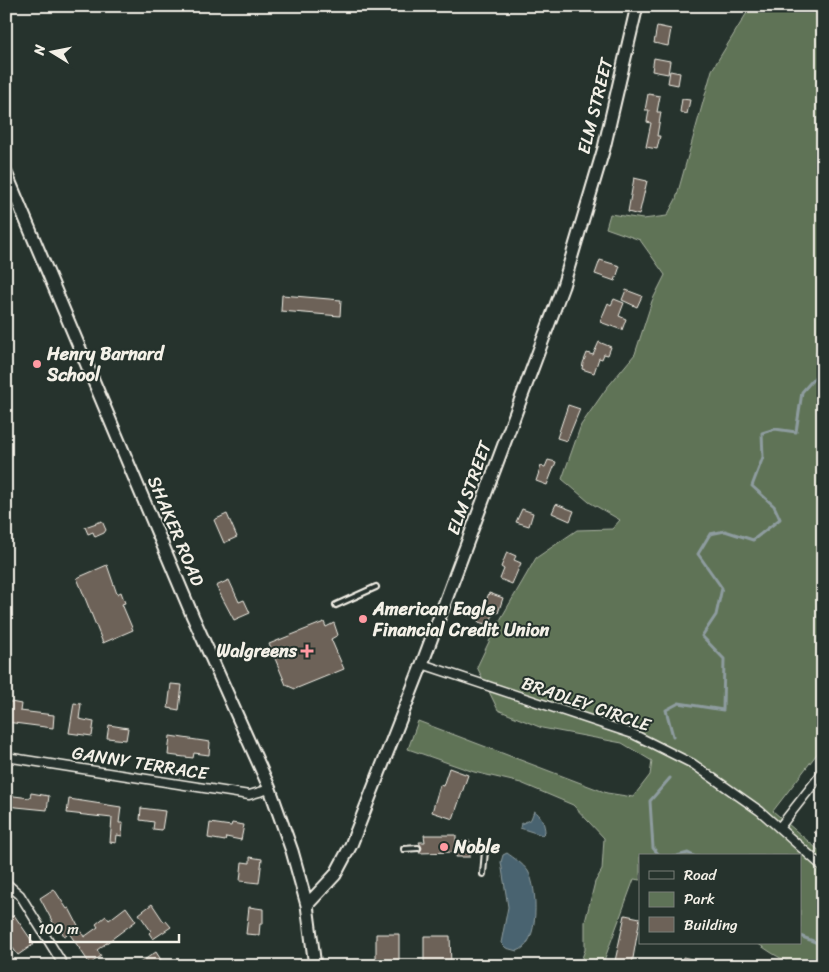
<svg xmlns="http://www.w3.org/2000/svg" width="829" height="972" font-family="Sriracha,sans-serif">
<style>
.green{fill:#5e7357;stroke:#a9b2a0}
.water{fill:#4a646f;stroke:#8e9c9f}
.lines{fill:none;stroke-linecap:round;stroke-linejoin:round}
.stream{stroke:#8e9c9f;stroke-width:3}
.building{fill:#6d6258;stroke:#f4f1e8}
.lane-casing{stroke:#f4f1e8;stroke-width:8}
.street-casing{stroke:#f4f1e8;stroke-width:11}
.secondary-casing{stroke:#f4f1e8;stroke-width:15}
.lane{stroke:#26332d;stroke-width:4}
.street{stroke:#26332d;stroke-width:8}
.secondary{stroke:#26332d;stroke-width:11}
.poi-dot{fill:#ff9aa2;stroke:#26332d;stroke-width:2}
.labels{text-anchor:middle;stroke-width:4;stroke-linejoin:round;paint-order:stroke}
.street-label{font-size:18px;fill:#f4f1e8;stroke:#26332d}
.poi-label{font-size:18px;font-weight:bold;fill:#f4f1e8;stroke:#26332d;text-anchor:start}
</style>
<rect width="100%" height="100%" fill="#26332d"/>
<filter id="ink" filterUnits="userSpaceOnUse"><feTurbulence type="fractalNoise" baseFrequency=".02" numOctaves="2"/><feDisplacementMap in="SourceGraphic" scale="10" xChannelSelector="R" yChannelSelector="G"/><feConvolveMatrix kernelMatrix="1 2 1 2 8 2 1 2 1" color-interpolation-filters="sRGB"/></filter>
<g filter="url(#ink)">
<!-- green -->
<path class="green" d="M751 6H823V746L773 811 823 854V966C791 966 783 961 757 943H800V856H640V880L634 879 602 966H579L585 950V922L595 882 602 870 604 838 573 805 521 783 474 772 408 749 418 721 607 793 633 797 650 775 652 761 622 743 542 728 498 710 477 667 496 627 536 558 577 530 612 529 620 520 589 502 562 479 581 425 606 389 635 354 652 301 665 275 640 240 606 228 610 214 643 219 667 216 676 199 712 70Z"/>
<!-- water -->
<path class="water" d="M534 811C541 814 545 825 545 832L542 835 520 828 521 824 531 819Z
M507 853C514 858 523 864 528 871 538 888 540 945 517 951L506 948 501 943 508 907 501 862 503 855Z"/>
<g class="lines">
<!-- stream -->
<path class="stream" d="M673 736 666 710 679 703 723 710 724 659 702 636 716 615 722 588 698 554 710 534 725 531 753 540 780 519 774 506 752 486 763 457 762 433 775 429 796 432 802 392 817 375V353L823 340
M660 856 653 848 650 801 670 778
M677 856 688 853 694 856
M800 936 823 945"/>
</g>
<!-- building -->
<path class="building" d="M657 26 671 29 668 46 654 43Z
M654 58 670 61 668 74 652 71Z
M670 71 680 73 678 85 668 83Z
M648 94 660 96 657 112H661L657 136H660L657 149 646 147 651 123 647 122 649 110H645Z
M682 99 690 100 687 114 680 112Z
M634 178 647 181 639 215 628 212Z
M600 260 620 266 615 281 595 274Z
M626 290 642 296 637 307 622 300Z
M282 295 341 300 340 316 281 311Z
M614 299 624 303 619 316 626 319 622 330 600 322 608 303 611 305Z
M599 342 611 347 608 355 604 354 602 359 599 358 594 373 582 369 583 363 587 353 593 355Z
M568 405 580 409 567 441 557 438Z
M548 460 556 462 547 485 536 481 541 466 545 467Z
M556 504 574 511 570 521 552 513Z
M522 509 533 513 529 526 516 522Z
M227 514 237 537 224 543 214 520Z
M102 521 106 530 104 533 95 537 93 532 88 534 85 527Z
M507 552 516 556 514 560 521 563 512 584 500 579 504 569 501 567Z
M107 565 117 594 121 592 125 603 122 604 133 630 103 643 77 578Z
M229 580 239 602 244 600 250 613 234 620 216 586Z
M489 593 503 598 498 613 494 612 489 625 478 622Z
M324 622 326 627 334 623 338 635 331 639 344 669 295 689 286 685 269 644Z
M171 684 182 685 179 710 168 708Z
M6 701 21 704 20 711 54 715 53 728 6 722Z
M74 703 81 704 79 719 94 722 92 736 69 733Z
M109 725 128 728 126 740 107 738Z
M170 736 210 742 209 755 194 753 193 758 168 755Z
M449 768 468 775 453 819 432 812 440 785 443 786Z
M31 793 49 796 47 810 6 806V795L30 798Z
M69 799 121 807 119 823H123L122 836 117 835 116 843 110 842 112 818 67 813Z
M141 808 165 811 162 830 153 829 154 822 140 820Z
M823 821V840L814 832Z
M210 823 231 826 232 823 244 825 241 840 226 837 225 841 208 838Z
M424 835H456V842L470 841V857H456V852L419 853 422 848 419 842H425Z
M250 857 262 859 259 883 240 881 242 862 250 863Z
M54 889 67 909 69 908 84 937 98 927 96 924 106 916 109 920 126 907 136 921 97 950 101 956 90 964 69 933 64 936 61 930 58 932 40 898Z
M152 904 164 922 166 921 171 927 153 939 149 933 151 931 139 914Z
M249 907 263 909V924H260L259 935 246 934Z
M6 909 12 917 14 915 34 944 18 955 6 939Z
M625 915 640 918 632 964 615 961Z
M376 934H399V966H376Z
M424 936H450L451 966H424Z
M156 952 165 966H135Z
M683 957 706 962 705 966H681Z"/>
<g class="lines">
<defs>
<path id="lane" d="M336 605 376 587
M472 847 485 851 483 874
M404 849 418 848"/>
<path id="street" d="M422 664 633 734 693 764 760 811 823 867
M6 757 249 795 270 789
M779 828 823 772
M6 883 20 895 64 966"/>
<path id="secondary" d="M6 173 193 617 270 789 292 851 307 905 315 966
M307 905 335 875 351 845 422 664 563 286 604 148 637 6"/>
</defs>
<!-- lane casing -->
<use href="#lane" class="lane-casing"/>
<!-- street casing -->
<use href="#street" class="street-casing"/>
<!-- secondary casing -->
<use href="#secondary" class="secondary-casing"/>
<!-- lane -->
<use href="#lane" class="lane"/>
<!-- street -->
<use href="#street" class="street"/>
<!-- secondary -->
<use href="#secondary" class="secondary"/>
</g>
</g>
<!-- markers -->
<g class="poi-dot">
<circle cx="37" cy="364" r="5"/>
<circle cx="363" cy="619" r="5"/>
<path d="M304.5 643.5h5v5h5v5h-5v5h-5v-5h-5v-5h5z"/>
<circle cx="444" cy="847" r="5"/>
</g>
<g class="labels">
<!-- street labels -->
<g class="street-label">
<text transform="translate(595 106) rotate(-76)" y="6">ELM STREET</text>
<text transform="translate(469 488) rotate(-70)" y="6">ELM STREET</text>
<text transform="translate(176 531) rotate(67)" y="6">SHAKER ROAD</text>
<text transform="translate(586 704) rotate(19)" y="6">BRADLEY CIRCLE</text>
<text transform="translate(140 763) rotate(9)" y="6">GANNY TERRACE</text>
</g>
<!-- poi labels -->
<g class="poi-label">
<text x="47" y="360">Henry Barnard<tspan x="47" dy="21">School</tspan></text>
<text x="373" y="615">American Eagle<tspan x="373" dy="21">Financial Credit Union</tspan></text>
<text x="297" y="657" text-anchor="end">Walgreens</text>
<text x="454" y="853">Noble</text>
</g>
</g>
<!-- margin -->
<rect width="829" height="972" fill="none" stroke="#26332d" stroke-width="25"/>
<rect x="12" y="12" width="804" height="947" fill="none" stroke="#f4f1e8" stroke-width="2" filter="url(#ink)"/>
<!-- legend -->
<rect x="639" y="854" width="162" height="90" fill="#26332d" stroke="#787f78"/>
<rect x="649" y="871" width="25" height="8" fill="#26332d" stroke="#787f78"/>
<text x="684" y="880" font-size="15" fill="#f4f1e8">Road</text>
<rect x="649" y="892" width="25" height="15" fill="#5e7357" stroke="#787f78"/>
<text x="684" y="904" font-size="15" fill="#f4f1e8">Park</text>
<rect x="649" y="917" width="25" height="15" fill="#6d6258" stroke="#787f78"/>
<text x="684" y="930" font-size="15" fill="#f4f1e8">Building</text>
<!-- north arrow -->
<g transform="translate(52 52) rotate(280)" stroke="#26332d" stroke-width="4" paint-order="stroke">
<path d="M0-4L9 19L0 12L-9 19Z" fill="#f4f1e8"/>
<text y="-8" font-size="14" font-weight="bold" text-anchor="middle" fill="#f4f1e8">N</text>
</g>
<!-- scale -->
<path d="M30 934v8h149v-8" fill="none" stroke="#f4f1e8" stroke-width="2.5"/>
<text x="38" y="934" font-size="15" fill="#f4f1e8" stroke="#26332d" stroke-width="4" paint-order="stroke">100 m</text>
</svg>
